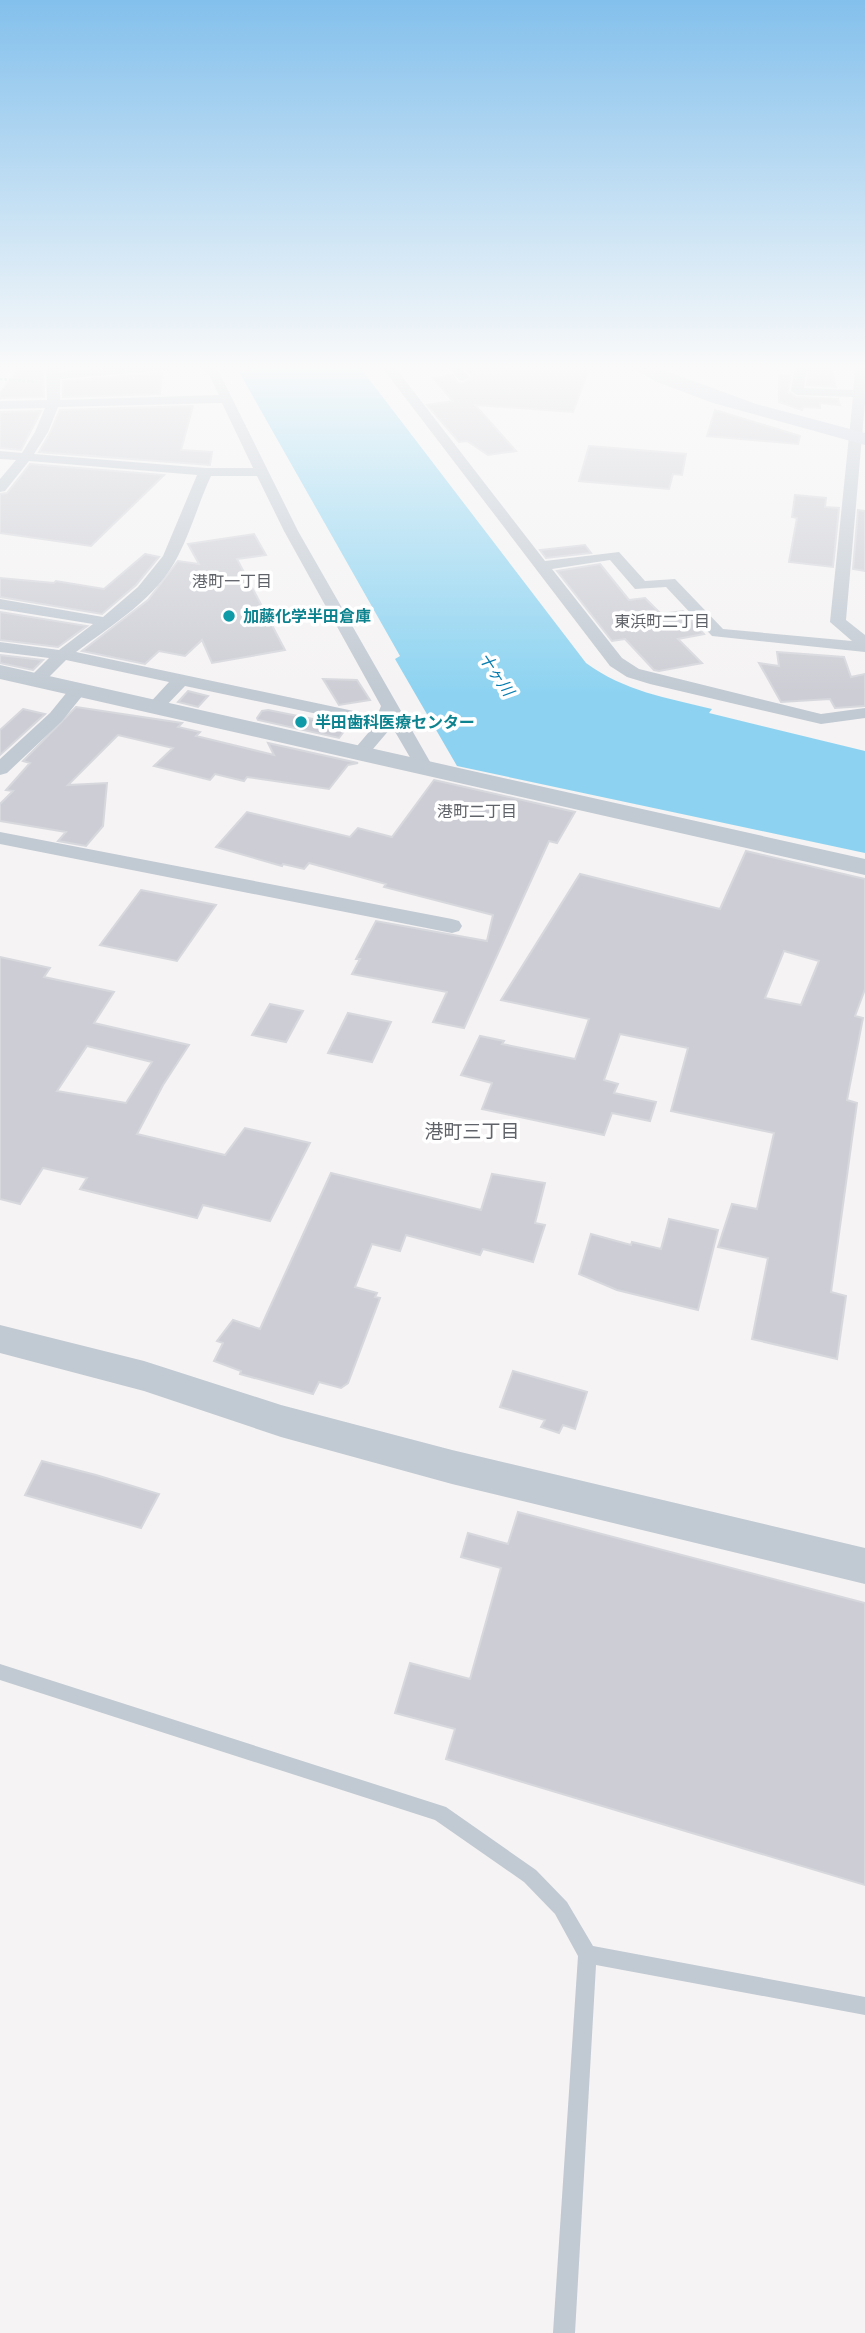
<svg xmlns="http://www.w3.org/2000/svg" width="865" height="2333" font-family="Roboto,'Noto Sans JP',sans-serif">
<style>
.water{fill:#8dd3f1}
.building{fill:#cdced5;stroke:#d7d8de;stroke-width:2;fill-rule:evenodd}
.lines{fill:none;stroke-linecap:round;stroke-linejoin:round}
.path{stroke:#78d2ae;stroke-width:2.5;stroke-dasharray:2.5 2;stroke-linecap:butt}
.service{fill:#c1c9d2;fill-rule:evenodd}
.minor{fill:#c1c9d2;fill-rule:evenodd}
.tertiary{fill:#c1c9d2;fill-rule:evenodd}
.secondary{fill:#c5cedc;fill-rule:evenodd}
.culture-dot{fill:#0f9aa8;stroke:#fff;stroke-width:2.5}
.labels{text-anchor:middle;stroke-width:7;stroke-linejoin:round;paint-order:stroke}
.far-neighbourhood-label{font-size:16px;fill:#5f6268;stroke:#fff}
.far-culture-label{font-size:16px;font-weight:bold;fill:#0d838f;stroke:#fff;text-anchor:start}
.far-water-label{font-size:16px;font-style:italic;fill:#077db0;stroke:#fff}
.neighbourhood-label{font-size:19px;fill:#5f6268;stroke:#fff}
</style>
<rect width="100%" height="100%" fill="#f5f3f3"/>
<!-- water -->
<path class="water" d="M244 366H359L586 663C624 691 667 698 712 709L709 713 865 751V853L457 766 395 659 400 656 239 372 249 370Z"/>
<!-- building -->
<path class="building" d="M465 366 518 368 590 366 573 412 475 405 516 451 488 455 467 441 459 442 427 405 453 401 433 378 452 375 458 383H464L472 377Z
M810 366H831L836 387 807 385Z
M19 369H43L44 397 0 398V393Z
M162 373 160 394 63 397V381Z
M779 375H791L788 391 796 397 838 399 840 405 820 403V408L803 407 802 410 779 402Z
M193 406 181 450 212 452 210 465 39 452 50 433 60 410Z
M715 410 800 436 798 444 707 436Z
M41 411 21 450 0 448V412Z
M589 446 686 454 682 475 673 474 669 489 579 481Z
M30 464 164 475 91 546 0 533V494L7 493Z
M795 495 826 498 825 507 839 508 833 567 789 562 797 518 792 517Z
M858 510 865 511V571L853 569Z
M254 534 266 555 237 559 285 650 212 663 202 640 185 656 159 651 145 664 82 651 148 600 178 561 199 564 188 544Z
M585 545 591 553 546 558 540 550Z
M145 554 159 557 136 585 102 614 0 597V578L54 583 56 581 104 589Z
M600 564 629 600 645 598 661 614 683 611 704 634 678 639 702 663 659 671 654 670 625 639 612 641 557 571Z
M0 612 87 626 58 647 0 640Z
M777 652 844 657 851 677 865 674V706L835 708 830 699 781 702 759 663 779 666Z
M0 655 43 660 33 670 0 663Z
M323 679 357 680 370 700 339 705Z
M188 691 208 696 198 707 178 702Z
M76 707 182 723 178 727 200 732 196 736 274 755 268 743 358 763 348 765 329 789 247 777 244 781 215 774 210 780 154 766 173 748 118 735 68 785 107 783 103 826 86 846 58 841 66 832 0 821V804L13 791 6 790 30 763 23 761Z
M23 709 45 714 0 755V730Z
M268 710 348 726 339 738 258 720 257 718 262 711Z
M434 780 575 812 557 843 549 841 464 1028 433 1022 447 992 352 974 360 959H356L376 921 487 941 493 915 384 887 386 884 309 863 304 869 283 864 282 866 216 847 247 812 350 837 358 828 392 837Z
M746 851 865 879V989L855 1016 863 1018 847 1100 857 1103 831 1292 846 1296 837 1359 752 1339 768 1258 718 1247 732 1204 757 1209 774 1133 671 1111 688 1048 620 1034 604 1080 618 1084 614 1093 656 1102 650 1121 612 1113 604 1135 482 1109 492 1083 461 1075 480 1036 504 1041 502 1044 575 1059 589 1019 501 1000 580 874 720 909ZM784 951 819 961 801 1005 765 998Z
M141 890 216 905 177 961 100 945Z
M0 957 50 968 44 977 114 992 94 1023 189 1045 163 1085 137 1134 225 1155 245 1128 310 1143 270 1221 203 1205 197 1218 80 1189 87 1178 43 1168 20 1204 0 1199ZM87 1046 152 1062 126 1103 57 1091Z
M270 1004 303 1011 286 1042 252 1035Z
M348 1013 391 1022 372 1062 328 1053Z
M331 1173 481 1210 492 1174 545 1183 535 1223 545 1225 533 1262 483 1249 480 1255 406 1235 400 1251 372 1244 355 1287 377 1293 375 1297 380 1298 348 1383 341 1388 319 1382 313 1394 240 1374 241 1371 214 1361 223 1343 217 1341 233 1320 260 1329Z
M669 1219 718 1230 698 1310 617 1290 579 1274 591 1234 631 1245 632 1242 661 1249Z
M513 1371 587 1392 575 1429 563 1425 559 1433 541 1427 545 1420 500 1407Z
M42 1461 96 1475 159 1494 141 1528 25 1495Z
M518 1512 865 1603V1885L446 1759 455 1729 395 1713 410 1663 470 1679 501 1568 461 1557 468 1533 508 1544Z"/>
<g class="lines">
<!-- path -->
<path class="path" d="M0 379 37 382"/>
<!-- service -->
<path class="service" d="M0 1664 446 1807 536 1870 567 1902 593 1946 865 1997V2015L596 1965 575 2333H553L578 1956 555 1914 524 1882 435 1820 0 1680Z"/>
<!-- minor -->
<path class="minor" d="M46 366H58L59 372 122 366H172L166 370 60 379V400L219 395 209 375 199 366H213L218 370 298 531 433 767 430 771H418L394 730 390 729 367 756 361 757 352 752 374 726 185 686 161 711 155 712 146 707 169 682 66 660 42 684H30L27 680 49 658 0 652V642L59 650 93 624 0 609V599L103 617 138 587 163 556 197 475 29 461 5 491 0 492V479L16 460 0 459V451L22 453 35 432 45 408 0 409V401L47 400ZM222 403 253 468H206L34 454 48 432 58 407ZM211 476H257L284 531 381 706 377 716 76 652C112 625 157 598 178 556 191 531 199 502 211 476Z
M381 366H394L545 561 619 552 645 581 675 579 723 629 852 641 830 622 853 397 797 395 791 391 795 366H807L804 388 853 390 856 366H865V402L846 620 865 635V652L712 636 666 587 635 589 610 560 552 569 622 658 639 669 821 714 865 708V718L821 724 650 684 627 677 610 666Z
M448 366H461L469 377 463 381 459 380Z
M78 685 87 690 62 721 7 773 0 775V759L50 713 72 686Z
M0 832 452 919 459 921 462 926 459 931 452 933 0 844Z"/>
<!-- tertiary -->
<path class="tertiary" d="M0 665 865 859V875L0 679Z
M0 1325 144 1361 281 1405 452 1450 865 1548V1584L452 1484 281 1437 144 1391 0 1353Z"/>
<!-- secondary -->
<path class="secondary" d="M628 366H653L756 404 865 433V445L713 403 657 382Z"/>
</g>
<!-- sky -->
<linearGradient id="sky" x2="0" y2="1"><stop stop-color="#83c0ec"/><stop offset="0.53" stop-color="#fafafa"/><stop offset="1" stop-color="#fafafa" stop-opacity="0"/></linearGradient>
<rect width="865" height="693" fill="url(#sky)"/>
<!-- markers -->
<g class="culture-dot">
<circle cx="229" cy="616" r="7"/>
<circle cx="301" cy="722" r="7"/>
</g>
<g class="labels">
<!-- far-neighbourhood labels -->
<g class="far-neighbourhood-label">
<text x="232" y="587">港町一丁目</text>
<text x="662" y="627">東浜町二丁目</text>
<text x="477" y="817">港町二丁目</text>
</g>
<!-- far-culture labels -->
<g class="far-culture-label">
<text x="243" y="622">加藤化学半田倉庫</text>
<text x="315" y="728">半田歯科医療センター</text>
</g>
<!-- far-water labels -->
<g class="far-water-label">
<text transform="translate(497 674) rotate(56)" y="6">十ヶ川</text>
</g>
<!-- neighbourhood labels -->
<g class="neighbourhood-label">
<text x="472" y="1138">港町三丁目</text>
</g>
</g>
</svg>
